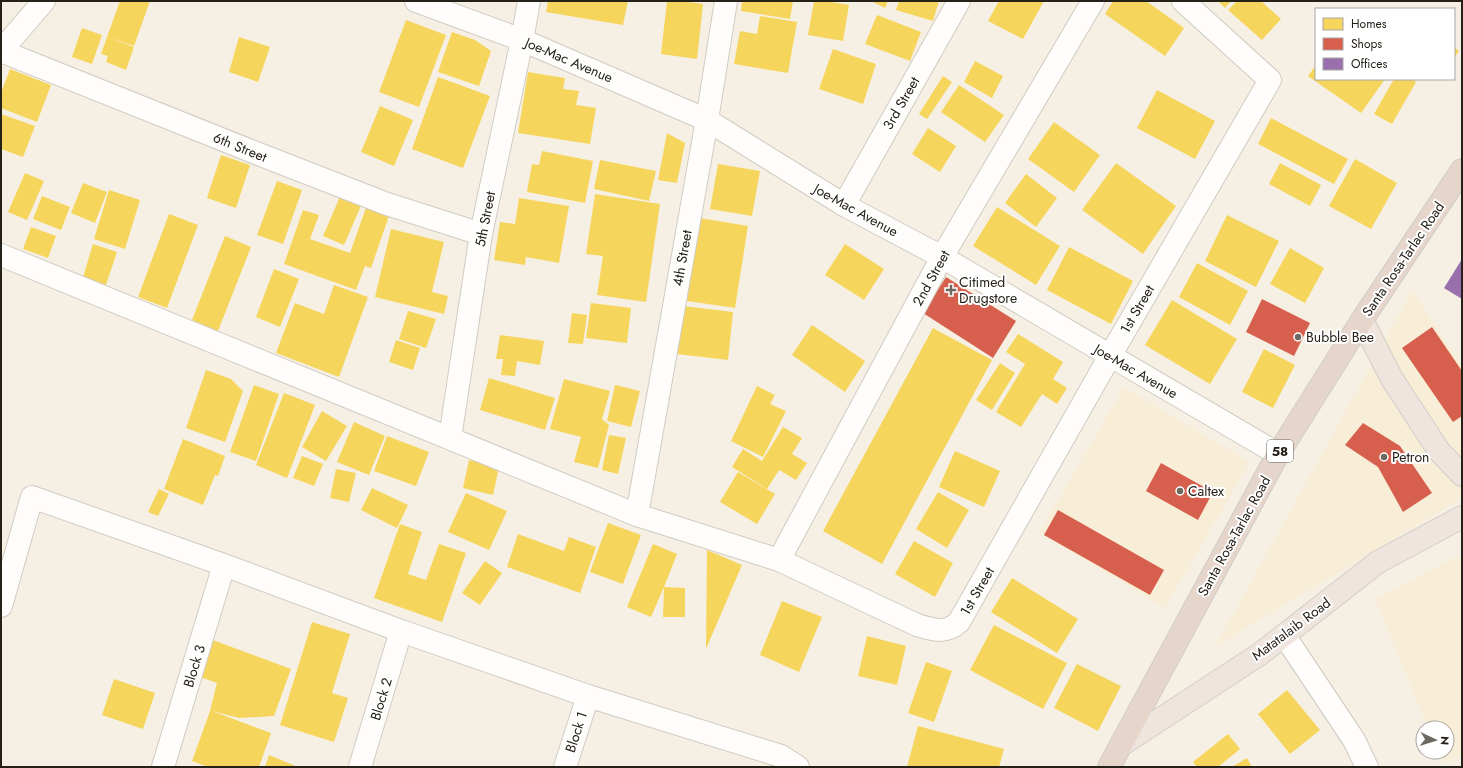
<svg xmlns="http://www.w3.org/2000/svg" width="1463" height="768" font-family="Jost,sans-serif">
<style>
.built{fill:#f8edd7}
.homes{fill:#f6d55c}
.shops{fill:#d6604d}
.offices{fill:#9970ab}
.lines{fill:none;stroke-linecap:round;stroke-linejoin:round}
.street-casing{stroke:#d0cbc1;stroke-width:24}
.secondary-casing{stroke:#d0cbc1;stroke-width:24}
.primary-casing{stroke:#d0cdc7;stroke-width:24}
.highway-casing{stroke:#d0cdc7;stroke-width:24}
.street{stroke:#fefdfb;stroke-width:22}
.secondary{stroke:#fefdfb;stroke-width:22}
.primary{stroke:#efe5de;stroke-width:22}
.highway{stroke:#e6d5cb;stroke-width:22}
.poi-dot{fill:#6e6960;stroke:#fff;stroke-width:1.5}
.labels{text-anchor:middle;stroke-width:4;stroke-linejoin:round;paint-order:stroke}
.shield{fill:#fff;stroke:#66645e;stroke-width:1}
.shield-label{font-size:13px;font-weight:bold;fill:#252119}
.street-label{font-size:14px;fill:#252119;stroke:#fff}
.poi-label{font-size:14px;fill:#252119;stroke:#fff;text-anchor:start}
</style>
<rect width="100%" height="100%" fill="#f6f0e4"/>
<!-- built -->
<path class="built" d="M1412 291 1462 365V498L1215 647Z
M1124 387 1250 462 1165 608 1039 533Z
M1462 554V755L1443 764 1438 752H1447V728H1428L1375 599Z"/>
<!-- homes -->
<path class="homes" d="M120 1H150L134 46 107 37Z
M548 1H628L623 25 546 12Z
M667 1H681L703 4 697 59 661 54Z
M742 1H793L790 19 741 11Z
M814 1H825L849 5 843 41 808 35Z
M871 1H888L885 8Z
M899 1H939L933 21 896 10Z
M999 1H1044L1023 39 988 21Z
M1113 1H1146L1184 28 1165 56 1105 14Z
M1218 1H1231L1225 8Z
M1237 1H1261L1281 19 1262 40 1228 10Z
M877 15 921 32 910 61 865 44Z
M760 16 797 22 788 73 734 64 740 31 757 34Z
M406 20 446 35 419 107 379 92Z
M82 28 102 35 92 64 72 57Z
M452 32 475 40 491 51 479 86 438 72Z
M107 37 134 47 126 70 106 62 108 56 101 54Z
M239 37 270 47 258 82 229 72Z
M1454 47 1459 51 1454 58Z
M833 49 876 64 863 104 819 89Z
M975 61 1003 76 992 98 964 82Z
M1316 65V79H1385L1361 113 1308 76Z
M10 69 51 85 37 122 1 108V93Z
M528 72 565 78 563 89 579 91 576 105 596 108 590 144 518 133Z
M943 76 952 82 927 119 919 114Z
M438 77 490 96 463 168 412 149Z
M1394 79H1412L1416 82 1392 124 1374 114Z
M959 85 1004 115 985 142 941 112Z
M1157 90 1215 121 1195 159 1137 128Z
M380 106 413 120 394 166 361 152Z
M1 114 35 126 23 157 1 149Z
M1271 118 1348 159 1334 184 1258 144Z
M1054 122 1100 155 1074 192 1028 159Z
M928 128 956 146 940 172 912 154Z
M667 133 685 143 677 183 658 180Z
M542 151 593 161 585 203 527 192 532 164 539 165Z
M221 155 250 165 236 208 207 198Z
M1355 159 1397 183 1371 229 1329 206Z
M600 160 656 171 649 201 594 189Z
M1116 163 1176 206 1143 254 1082 210Z
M1280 163 1321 185 1310 206 1269 184Z
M718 164 760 171 752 216 710 209Z
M25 173 44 181 27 220 8 212Z
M1026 174 1057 198 1036 227 1005 203Z
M277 181 302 190 283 244 257 235Z
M83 183 107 192 95 223 71 213Z
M109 190 140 200 125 249 94 239Z
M342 192 363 201 344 245 323 236Z
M595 194 660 204 646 302 597 295 603 256 586 254Z
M42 196 70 207 61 230 33 219Z
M519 198 569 206 559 263 526 257 525 265 494 260 500 222 515 224Z
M367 205 390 213 371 268 365 266 356 290 284 264 303 210 319 215 310 239 350 253Z
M997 207 1060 246 1036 285 973 246Z
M169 214 198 225 167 308 138 297Z
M1227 215 1279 241 1256 287 1205 261Z
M700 218 748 226 735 308 687 301Z
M31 227 56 236 48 258 23 249Z
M391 229 444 242 432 292 448 296 444 314 375 297Z
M225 236 251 247 218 331 192 320Z
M93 244 117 252 106 285 83 277Z
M845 244 884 269 864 300 825 275Z
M1069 247 1133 281 1111 324 1047 290Z
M1290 248 1324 268 1305 303 1270 284Z
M1197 263 1248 291 1230 325 1179 297Z
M274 269 299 279 280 327 256 317Z
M334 285 368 297 339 377 276 353 295 303 324 314Z
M1172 300 1237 339 1210 384 1145 345Z
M591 303 631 308 627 343 586 338Z
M683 306 733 312 728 360 677 354Z
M408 311 436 319 426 348 399 339Z
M572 313 587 315 583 344 568 343Z
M812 325 865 361 845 392 792 355Z
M933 328 992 360 882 564 823 531Z
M1018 334 1063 362 1053 379 1067 388 1057 404 1042 394 1021 427 996 412 1025 364 1006 352Z
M500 335 544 341 540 365 517 361 515 376 501 375 503 359H496Z
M396 340 420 348 413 370 389 362Z
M1264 349 1295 365 1273 408 1242 392Z
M1000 363 1015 373 992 410 976 400Z
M206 370 231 379 243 391 225 442 186 428Z
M489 378 555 398 545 430 480 410Z
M564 379 610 391 602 419 609 425 598 468 574 462 581 437 550 429Z
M254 385 279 394 256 461 230 452Z
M615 385 640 391 631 427 607 421Z
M757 386 775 395 770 404 786 411 763 457 731 441Z
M284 393 315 405 287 478 256 465Z
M322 411 347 426 326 461 302 447Z
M354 422 385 436 369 475 337 462Z
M783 427 802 438 792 454 807 463 796 480 779 470 767 489 732 467 743 449 762 461Z
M609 435 626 438 618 474 602 470Z
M387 436 429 452 416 486 374 471Z
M183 439 225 456 218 476 215 475 203 505 164 489Z
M955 451 1000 471 984 507 939 487Z
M302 456 323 464 314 486 293 478Z
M469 460 499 467 493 495 463 488Z
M336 469 356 473 349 502 330 498Z
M738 472 775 494 757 524 720 502Z
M372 488 408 505 397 528 361 510Z
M159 489 169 494 158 516 148 512Z
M938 492 969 510 947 548 916 529Z
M466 493 507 511 489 550 448 532Z
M608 523 641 535 623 584 590 572Z
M400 524 422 532 408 574 426 580 439 544 466 553 442 622 374 598Z
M518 534 564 551 569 537 596 547 580 593 507 567Z
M914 541 953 563 935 597 895 574Z
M653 544 677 554 664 587 685 588V617H663L664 587 651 617 627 607Z
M707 550 742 565 706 649Z
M485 561 502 573 480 605 462 593Z
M1012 578 1078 619 1057 653 991 612Z
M782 601 822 617 799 672 760 655Z
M312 622 350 634 332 693 348 698 334 742 280 725Z
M994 625 1067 663 1043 709 970 670Z
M867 636 906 646 897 685 858 676Z
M210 639 291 669 274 716 239 718 212 711 271 733 259 767H208L192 761 210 711 217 683 197 676Z
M926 662 952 671 934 722 908 713Z
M1077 664 1121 686 1098 731 1054 708Z
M114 679 155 693 143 729 102 715Z
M1287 690 1320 730 1290 754 1258 714Z
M918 726 1004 749 999 767H907Z
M1228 734 1240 749 1218 767H1197L1193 762Z
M269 755 298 767H265Z
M1247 758 1252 767H1232Z"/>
<!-- shops -->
<path class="shops" d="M946 277 1016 321 993 358 923 313Z
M1262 299 1310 323 1294 356 1246 332Z
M1432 327 1462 371V416L1453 422 1402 348Z
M1363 423 1400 446 1432 493 1403 512 1378 467 1345 445Z
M1161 463 1213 492 1198 520 1146 491Z
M1058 510 1164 570 1150 595 1044 535Z"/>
<!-- offices -->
<path class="offices" d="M1462 259V299L1444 288Z"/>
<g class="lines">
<defs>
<path id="street" d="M1 51 261 155 387 204 481 234
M844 205 959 1
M1 255 637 515 779 560 917 625C933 630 946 634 959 622L1110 356 1270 80 1183 1
M450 438 481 234 522 40 529 1
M637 515 707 120 726 1
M779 560 942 257 1093 1
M1 606 32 497 224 565 401 631 588 696 781 756 798 767
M1284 635 1354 740 1367 767
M163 767 224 565
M360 767 401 631
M565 767 588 696"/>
<path id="secondary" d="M416 1 522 40 707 120 844 205 942 257 1278 454
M1 51 44 1"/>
<path id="primary" d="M1362 320 1392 379 1439 451 1462 475
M1121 745 1260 654 1378 562 1462 517"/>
<path id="highway" d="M1109 767 1278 454 1362 320 1462 170"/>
</defs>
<!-- street casing -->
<use href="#street" class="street-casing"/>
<!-- secondary casing -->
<use href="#secondary" class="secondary-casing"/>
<!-- primary casing -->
<use href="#primary" class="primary-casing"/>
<!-- highway casing -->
<use href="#highway" class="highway-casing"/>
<!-- street -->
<use href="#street" class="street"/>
<!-- secondary -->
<use href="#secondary" class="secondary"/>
<!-- primary -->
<use href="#primary" class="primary"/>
<!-- highway -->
<use href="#highway" class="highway"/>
</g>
<!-- markers -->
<g class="poi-dot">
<path d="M949 284h4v4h4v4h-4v4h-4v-4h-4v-4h4z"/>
<circle cx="1298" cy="337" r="4"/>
<circle cx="1384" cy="457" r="4"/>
<circle cx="1180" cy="491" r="4"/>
</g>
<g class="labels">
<!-- shield labels -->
<rect class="shield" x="1267" y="440" width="26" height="22" rx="3"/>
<g class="shield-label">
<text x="1280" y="456">58</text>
</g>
<!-- street labels -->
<g class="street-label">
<text transform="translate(569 60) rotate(23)" y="5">Joe-Mac Avenue</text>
<text transform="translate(901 103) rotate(-60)" y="5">3rd Street</text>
<text transform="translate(240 147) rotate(22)" y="5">6th Street</text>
<text transform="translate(856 210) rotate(29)" y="5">Joe-Mac Avenue</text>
<text transform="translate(485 219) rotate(-79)" y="5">5th Street</text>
<text transform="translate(682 258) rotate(-80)" y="5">4th Street</text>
<text transform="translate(1403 259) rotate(-56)" y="5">Santa Rosa-Tarlac Road</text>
<text transform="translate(931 278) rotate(-61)" y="5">2nd Street</text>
<text transform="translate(1137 309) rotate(-60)" y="5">1st Street</text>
<text transform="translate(1136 371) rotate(30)" y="5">Joe-Mac Avenue</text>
<text transform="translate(1234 536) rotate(-61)" y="5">Santa Rosa-Tarlac Road</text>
<text transform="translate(977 591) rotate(-60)" y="5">1st Street</text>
<text transform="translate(1291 629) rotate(-37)" y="5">Matatalaib Road</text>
<text transform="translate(194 666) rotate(-73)" y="5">Block 3</text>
<text transform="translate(381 699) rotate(-73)" y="5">Block 2</text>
<text transform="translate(576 732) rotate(-72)" y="5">Block 1</text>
</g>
<!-- poi labels -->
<g class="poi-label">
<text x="959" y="287">Citimed<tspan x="959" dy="16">Drugstore</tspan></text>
<text x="1306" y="342">Bubble Bee</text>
<text x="1392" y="462">Petron</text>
<text x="1188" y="496">Caltex</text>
</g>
</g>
<!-- border -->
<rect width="1463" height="768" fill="none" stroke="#252119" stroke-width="4"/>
<!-- legend -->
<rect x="1315" y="8" width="140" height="72" fill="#ffffff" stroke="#a8a6a3"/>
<rect x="1323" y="18" width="20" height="12" fill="#f6d55c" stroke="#a8a6a3"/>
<text x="1351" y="28" font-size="12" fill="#252119">Homes</text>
<rect x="1323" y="38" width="20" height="12" fill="#d6604d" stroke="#a8a6a3"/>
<text x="1351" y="48" font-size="12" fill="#252119">Shops</text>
<rect x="1323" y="58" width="20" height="12" fill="#9970ab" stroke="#a8a6a3"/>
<text x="1351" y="68" font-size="12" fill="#252119">Offices</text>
<!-- north arrow -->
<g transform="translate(1435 740) rotate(94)"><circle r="19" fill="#ffffff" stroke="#a8a6a3"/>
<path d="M0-3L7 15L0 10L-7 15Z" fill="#6e6960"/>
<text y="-6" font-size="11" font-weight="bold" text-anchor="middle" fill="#252119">N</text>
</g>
</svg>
